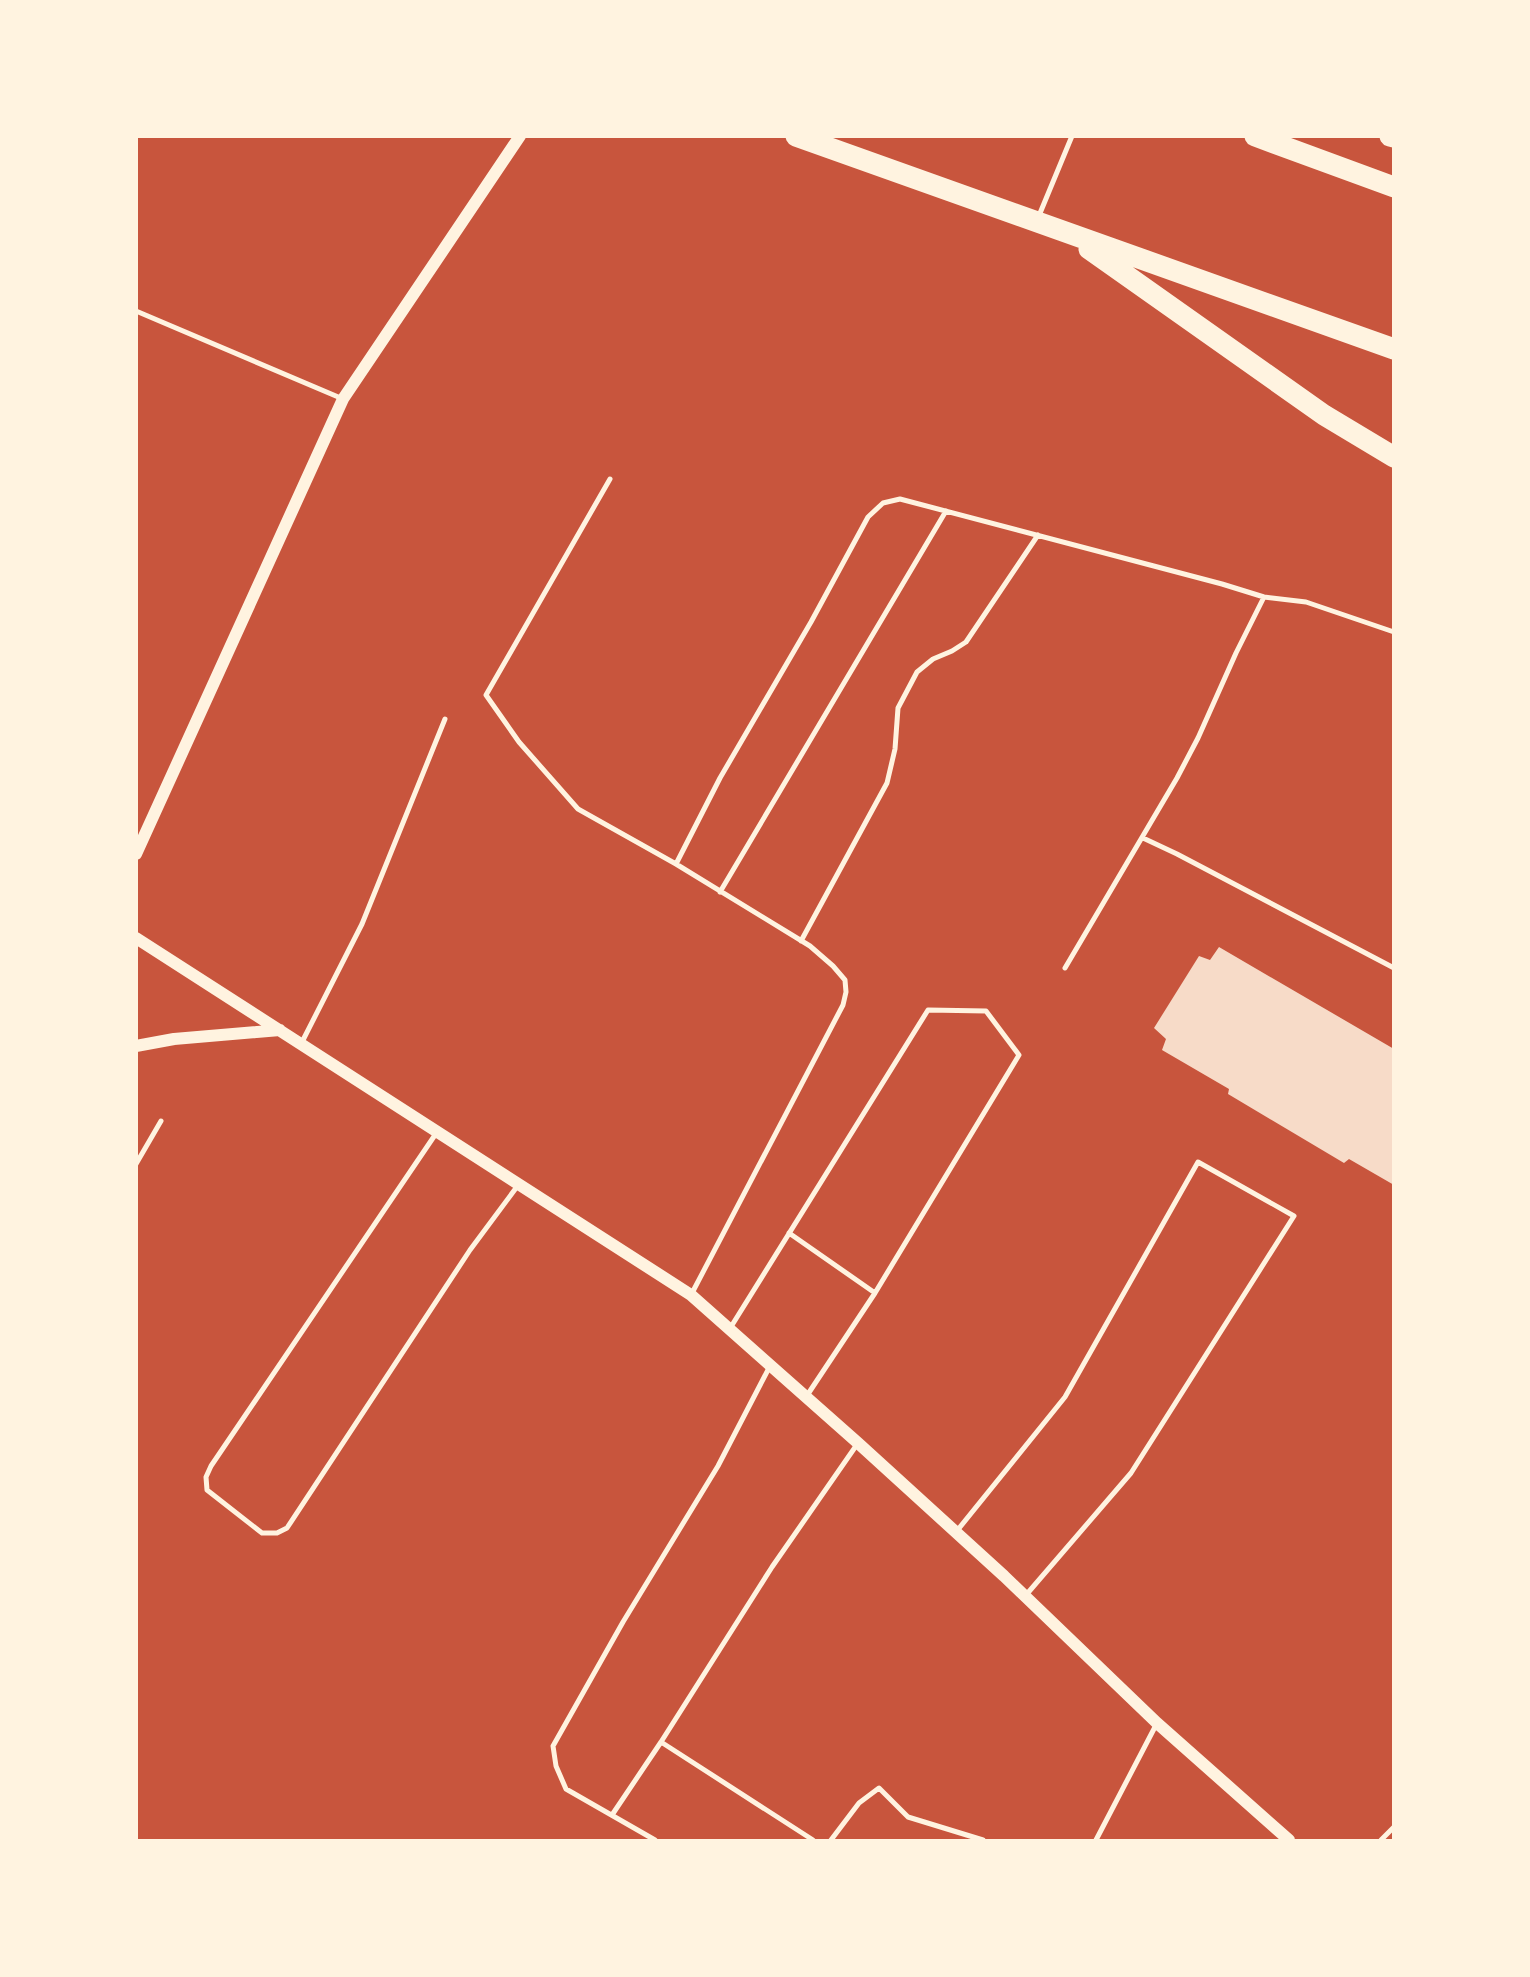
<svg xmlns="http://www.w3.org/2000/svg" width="1530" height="1977" font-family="'IBM Plex Sans',sans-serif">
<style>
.building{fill:#f7dbc8}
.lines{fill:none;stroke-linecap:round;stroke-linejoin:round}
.service{stroke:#fff3e0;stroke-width:5}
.tertiary{stroke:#fff3e0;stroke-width:12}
.motorway{stroke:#fff3e0;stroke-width:21}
</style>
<rect width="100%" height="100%" fill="#c8553d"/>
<!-- building -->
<path class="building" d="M1219 947 1394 1049V1185L1349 1159 1344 1163 1228 1094 1229 1089 1162 1050 1166 1039 1154 1028 1199 956 1210 960Z"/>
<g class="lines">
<!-- service -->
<path class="service" d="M1038 218 1072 136
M136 311 343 399
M610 479 486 695 519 742 578 809 676 864 810 946 833 966 845 980 846 992 843 1005 691 1295
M1143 838 1177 854 1394 968
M676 864 720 778 811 622 868 517 883 503 900 499 1222 584 1264 597 1306 602 1394 632
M720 892 946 511
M801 941 887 783 895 749 898 708 917 672 933 659 952 651 966 642 1038 535
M1065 968 1177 778 1198 738 1236 653 1264 597
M301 1044 362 924 445 719
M437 1132 211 1466 206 1477 207 1490 262 1533H277L287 1528 470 1250 519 1184
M136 1164 161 1121
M789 1233 875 1293
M729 1330 928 1010 986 1011 1019 1055 875 1293 806 1397
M956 1532 1065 1397 1198 1162 1294 1216 1131 1473 1026 1595
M661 1742 813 1840
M612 1815 661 1742 772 1567 858 1443
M655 1840 566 1789 556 1766 553 1746 623 1622 718 1466 770 1366
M831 1840 859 1803 879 1788 908 1817 983 1840
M1096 1840 1156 1725
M1381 1840 1394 1827"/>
<!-- tertiary -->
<path class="tertiary" d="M136 854 343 399 520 136
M136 938 691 1295 858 1443 1004 1576 1157 1723 1289 1840
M136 1046 174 1039 280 1030"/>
<!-- motorway -->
<path class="motorway" d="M796 136 1394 349
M1255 136 1394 187
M1390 136 1394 137
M1089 249 1324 415 1394 457"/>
</g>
<!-- border -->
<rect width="1530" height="1977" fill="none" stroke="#fff3e0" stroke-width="276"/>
</svg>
